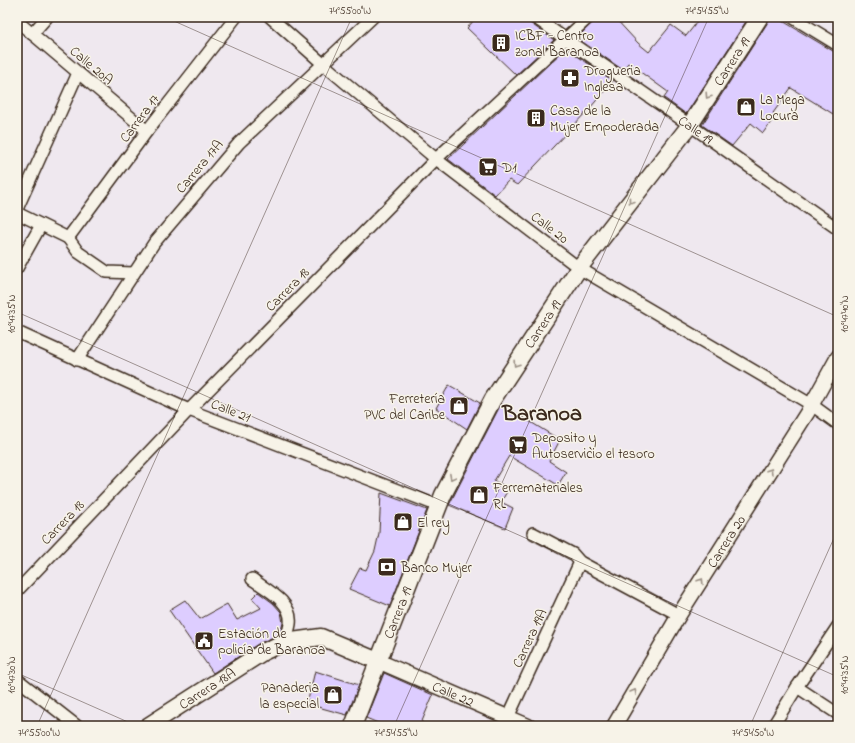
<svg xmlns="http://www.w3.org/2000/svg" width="855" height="743" font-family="'Indie Flower',sans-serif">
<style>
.building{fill:#ddcdff;stroke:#3b2a1e}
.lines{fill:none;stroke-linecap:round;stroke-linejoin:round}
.minor-casing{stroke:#3b2a1e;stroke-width:14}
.tertiary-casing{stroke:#3b2a1e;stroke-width:17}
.secondary-casing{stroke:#3b2a1e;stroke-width:19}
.minor{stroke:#f7f3e8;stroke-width:11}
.tertiary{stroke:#f7f3e8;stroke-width:14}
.secondary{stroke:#f7f3e8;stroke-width:16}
.oneway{stroke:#998e83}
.ticks{fill:none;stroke:#3b2a1e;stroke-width:1;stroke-opacity:0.45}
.labels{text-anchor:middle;stroke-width:3;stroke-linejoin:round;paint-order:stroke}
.poi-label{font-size:14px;fill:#3b2a1e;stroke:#f7f3e8;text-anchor:start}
.street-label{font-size:14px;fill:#3b2a1e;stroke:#f7f3e8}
.town-label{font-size:22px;font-weight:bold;fill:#3b2a1e;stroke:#f7f3e8}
.neatline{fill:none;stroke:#3b2a1e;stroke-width:1.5}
.ticks-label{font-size:10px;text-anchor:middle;fill:#3b2a1e}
</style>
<rect width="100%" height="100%" fill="#efe8ef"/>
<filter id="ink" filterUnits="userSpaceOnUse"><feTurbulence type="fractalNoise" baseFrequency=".025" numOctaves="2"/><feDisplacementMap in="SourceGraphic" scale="8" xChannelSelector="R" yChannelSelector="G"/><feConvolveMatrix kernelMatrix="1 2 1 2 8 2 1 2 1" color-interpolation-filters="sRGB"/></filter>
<g filter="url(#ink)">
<!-- building -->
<path class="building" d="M477 17H527L530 23 554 40 516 75 467 28Z
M598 17H614L638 43 649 52 671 25 686 36 694 26 699 17H749L686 114 664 98 668 92 628 63 623 70 577 38Z
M769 17H776L838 54V117L791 88 773 113 776 115 763 133 751 123 732 146 702 125 768 22Z
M566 48 613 81 590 108 517 185 509 180 495 195 448 159Z
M449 385 480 403 467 429 436 408Z
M501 404 560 440 549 461 566 472 558 485 509 456 494 481 509 488 501 502 513 508 505 528 449 505Z
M381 493 427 510 390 606 349 589 360 568 366 570 375 551 379 533Z
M258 592 273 603 281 612 283 623 280 634 258 644 213 673 169 610 185 600 200 619 227 604 237 620 261 608 252 598Z
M315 671 359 685 347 715 307 704Z
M384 673 433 695 420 726H385L366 718Z"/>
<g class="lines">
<defs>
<g id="minor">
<path d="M270 17 322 63 436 159 579 268 812 405 838 424"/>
<path id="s1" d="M534 17 694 128 838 229"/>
<path d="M792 17 838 45"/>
<path d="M17 21 147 131"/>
<path d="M32 34 47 17"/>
<path d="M17 209 78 73"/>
<path d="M17 213 68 238 78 252 107 272 134 273"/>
<path d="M68 238 147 131 236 17"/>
<path d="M17 268 41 225"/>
<path d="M17 332 189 410 439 506"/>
<path d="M77 360 154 243 239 143 373 17"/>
<path d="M533 533 573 554 580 562 679 615"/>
<path d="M252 579C267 590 293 602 290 624 289 630 287 636 285 642"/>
<path d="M17 591 189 410 436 159 589 17"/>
<path d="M17 679 77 726"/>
<path d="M797 687 838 714"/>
<path d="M504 726 580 562"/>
<path d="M773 726 797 687 838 626"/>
</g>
<g id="tertiary">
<path id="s2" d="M378 661 528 726"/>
<path id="s3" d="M614 726 679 615 807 413 838 357"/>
</g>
<g id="secondary">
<path id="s4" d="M148 726 263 652 285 642 321 637 378 661"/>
<path id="s5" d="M353 726 443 495 493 399 579 268 690 125 760 17"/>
</g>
</defs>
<!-- minor casing -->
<use href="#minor" class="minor-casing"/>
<!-- tertiary casing -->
<use href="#tertiary" class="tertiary-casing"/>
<!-- secondary casing -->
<use href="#secondary" class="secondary-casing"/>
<!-- minor -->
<use href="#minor" class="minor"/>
<!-- tertiary -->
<use href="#tertiary" class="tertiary"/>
<!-- secondary -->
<use href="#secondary" class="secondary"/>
</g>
<!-- one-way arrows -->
<defs><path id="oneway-chevron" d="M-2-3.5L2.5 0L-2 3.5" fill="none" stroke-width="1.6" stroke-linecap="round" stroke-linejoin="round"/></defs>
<g class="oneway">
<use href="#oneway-chevron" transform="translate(708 96) rotate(123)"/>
<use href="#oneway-chevron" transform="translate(631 201) rotate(128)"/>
<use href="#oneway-chevron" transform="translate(516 364) rotate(123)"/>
<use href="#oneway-chevron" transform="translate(770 471) rotate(-58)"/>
<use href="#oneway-chevron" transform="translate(452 477) rotate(118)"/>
<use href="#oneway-chevron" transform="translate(701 581) rotate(-58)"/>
<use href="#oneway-chevron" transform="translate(634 692) rotate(-60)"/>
</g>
</g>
<!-- ticks -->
<path class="ticks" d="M165 17 838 317M17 312 838 677M17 673 137 726M37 726 352 17M394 726 709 17M750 726 838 529"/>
<!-- icons -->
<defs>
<symbol id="building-square" viewBox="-11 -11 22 22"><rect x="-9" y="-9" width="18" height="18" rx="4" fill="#3b2a1e" stroke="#f7f3e8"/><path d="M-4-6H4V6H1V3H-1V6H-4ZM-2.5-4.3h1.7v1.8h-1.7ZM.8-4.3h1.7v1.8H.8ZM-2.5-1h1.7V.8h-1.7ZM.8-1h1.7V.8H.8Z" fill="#fff"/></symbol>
<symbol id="pharmacy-square" viewBox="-11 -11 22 22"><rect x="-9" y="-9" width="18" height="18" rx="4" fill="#3b2a1e" stroke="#f7f3e8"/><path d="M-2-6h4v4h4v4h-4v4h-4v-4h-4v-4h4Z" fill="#fff"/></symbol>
<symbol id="shop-square" viewBox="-11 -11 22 22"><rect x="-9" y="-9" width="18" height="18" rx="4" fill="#3b2a1e" stroke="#f7f3e8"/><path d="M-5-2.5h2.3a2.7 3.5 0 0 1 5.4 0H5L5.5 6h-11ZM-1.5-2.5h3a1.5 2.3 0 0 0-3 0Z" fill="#fff"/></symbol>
<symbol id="supermarket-square" viewBox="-11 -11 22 22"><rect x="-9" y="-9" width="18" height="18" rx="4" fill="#3b2a1e" stroke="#f7f3e8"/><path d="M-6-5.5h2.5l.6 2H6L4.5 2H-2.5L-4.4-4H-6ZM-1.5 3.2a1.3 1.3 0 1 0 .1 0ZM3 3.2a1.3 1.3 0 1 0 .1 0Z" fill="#fff"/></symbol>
<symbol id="bank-square" viewBox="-11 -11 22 22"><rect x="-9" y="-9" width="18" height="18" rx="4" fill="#3b2a1e" stroke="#f7f3e8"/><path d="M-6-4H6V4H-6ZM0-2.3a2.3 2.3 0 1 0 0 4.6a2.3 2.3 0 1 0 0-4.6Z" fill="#fff"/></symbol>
<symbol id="civic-square" viewBox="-11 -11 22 22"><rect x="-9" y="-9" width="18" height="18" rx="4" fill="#3b2a1e" stroke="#f7f3e8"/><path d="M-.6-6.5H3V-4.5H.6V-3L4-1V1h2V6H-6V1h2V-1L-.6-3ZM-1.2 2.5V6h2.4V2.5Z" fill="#fff"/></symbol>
</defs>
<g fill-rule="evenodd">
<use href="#building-square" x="490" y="32" width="22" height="22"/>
<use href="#pharmacy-square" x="559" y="67" width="22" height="22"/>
<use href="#shop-square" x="735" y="96" width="22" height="22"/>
<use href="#building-square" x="525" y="107" width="22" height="22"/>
<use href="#supermarket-square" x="477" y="156" width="22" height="22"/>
<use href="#shop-square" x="448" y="395" width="22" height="22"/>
<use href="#supermarket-square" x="507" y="434" width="22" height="22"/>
<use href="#shop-square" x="468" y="484" width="22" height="22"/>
<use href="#shop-square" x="392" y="511" width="22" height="22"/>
<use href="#bank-square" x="376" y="556" width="22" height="22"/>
<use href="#civic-square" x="193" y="630" width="22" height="22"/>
<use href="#shop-square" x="322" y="684" width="22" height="22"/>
</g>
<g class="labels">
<!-- poi labels -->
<g class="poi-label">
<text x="515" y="40">ICBF - Centro<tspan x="515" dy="16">zonal Baranoa</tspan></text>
<text x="584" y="75">Drogueria<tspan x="584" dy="16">Inglesa</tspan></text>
<text x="760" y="104">La Mega<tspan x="760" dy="16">Locura</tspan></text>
<text x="550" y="115">Casa de la<tspan x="550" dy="16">Mujer Empoderada</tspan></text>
<text x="502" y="172">D1</text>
<text x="445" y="403" text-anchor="end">Ferretería<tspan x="445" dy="16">PVC del Caribe</tspan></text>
<text x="532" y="442">Deposito y<tspan x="532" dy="16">Autoservicio el tesoro</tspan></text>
<text x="493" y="492">Ferremateriales<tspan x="493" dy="16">RL</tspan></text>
<text x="417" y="527">El rey</text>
<text x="401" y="572">Banco Mujer</text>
<text x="218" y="638">Estación de<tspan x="218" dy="16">policía de Baranoa</tspan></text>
<text x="319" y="692" text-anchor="end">Panaderia<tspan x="319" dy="16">la especial</tspan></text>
</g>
<!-- street labels -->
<g class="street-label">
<text dy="5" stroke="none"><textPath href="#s5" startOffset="770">Carrera 19</textPath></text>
<text transform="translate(92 65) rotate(40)" y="5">Calle 20A</text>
<text transform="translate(139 118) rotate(-53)" y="5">Carrera 17</text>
<text dy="5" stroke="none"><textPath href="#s1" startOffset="197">Calle 19</textPath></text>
<text transform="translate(199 166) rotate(-50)" y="5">Carrera 17A</text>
<text transform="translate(550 227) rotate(37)" y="5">Calle 20</text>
<text transform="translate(287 289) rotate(-45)" y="5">Carrera 18</text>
<text dy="5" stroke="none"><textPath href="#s5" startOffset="446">Carrera 19</textPath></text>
<text transform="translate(231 410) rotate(21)" y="5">Calle 21</text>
<text transform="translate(62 522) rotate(-46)" y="5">Carrera 18</text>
<text dy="5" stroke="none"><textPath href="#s3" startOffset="216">Carrera 20</textPath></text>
<text dy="5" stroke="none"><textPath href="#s5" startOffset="122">Carrera 19</textPath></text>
<text transform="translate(529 638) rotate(-65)" y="5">Carrera 19A</text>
<text dy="5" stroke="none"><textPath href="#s4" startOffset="70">Carrera 18A</textPath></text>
<text dy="5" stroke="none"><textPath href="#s2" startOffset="82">Calle 22</textPath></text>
</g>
<!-- town labels -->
<g class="town-label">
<text x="542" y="420">Baranoa</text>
</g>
</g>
<!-- margin -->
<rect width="855" height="743" fill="none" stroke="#f7f3e8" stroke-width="44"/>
<rect x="22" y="22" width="811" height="699" class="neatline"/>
<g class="ticks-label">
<text x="350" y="14">74°55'00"W</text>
<text x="707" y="14">74°54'55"W</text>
<text transform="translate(11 314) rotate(-90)" y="4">10°47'35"N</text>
<text transform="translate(844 314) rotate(-90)" y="4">10°47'40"N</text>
<text transform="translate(11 675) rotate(-90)" y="4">10°47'30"N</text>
<text transform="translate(844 675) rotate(-90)" y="4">10°47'35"N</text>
<text x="39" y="736">74°55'00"W</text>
<text x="396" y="736">74°54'55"W</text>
<text x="753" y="736">74°54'50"W</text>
</g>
</svg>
